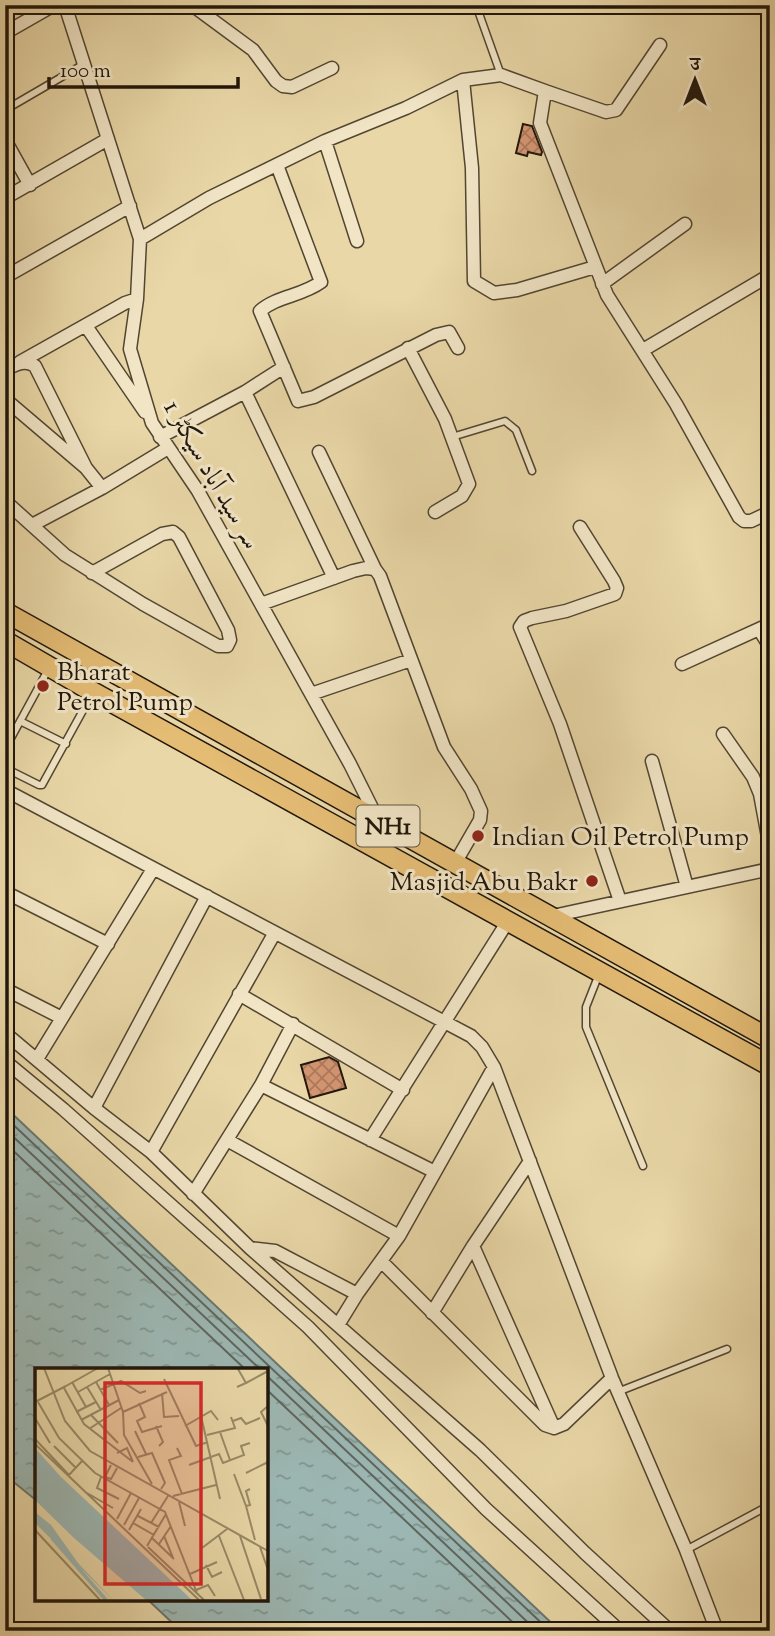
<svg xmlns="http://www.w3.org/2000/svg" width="775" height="1636" font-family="'Sorts Mill Goudy',Amiri,'Noto Serif Devanagari',serif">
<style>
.water{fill:url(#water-ripples);stroke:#6a776f;stroke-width:2}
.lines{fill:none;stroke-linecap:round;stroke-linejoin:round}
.shore{stroke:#5e665e;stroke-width:2}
.building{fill:url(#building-cross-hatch);stroke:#20160a;stroke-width:2}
.service-casing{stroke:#524631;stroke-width:9}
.minor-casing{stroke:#524631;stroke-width:15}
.trunk-casing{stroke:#20160a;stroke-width:22}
.service{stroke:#f1e5c6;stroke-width:6}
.minor{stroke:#f1e5c6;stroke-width:12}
.trunk{stroke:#e4bc74;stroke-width:19}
.poi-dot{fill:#8f2418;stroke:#f1e5c6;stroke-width:2.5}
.labels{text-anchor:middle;stroke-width:6;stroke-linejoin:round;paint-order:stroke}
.shield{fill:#f1e5c6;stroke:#5f5442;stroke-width:2}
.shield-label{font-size:24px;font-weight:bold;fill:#20160a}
.street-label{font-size:26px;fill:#20160a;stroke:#f1e5c6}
.poi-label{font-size:26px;fill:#20160a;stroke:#f1e5c6;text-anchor:start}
.inset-river{fill:none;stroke:#9cb7b3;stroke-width:3.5}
.inset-road{fill:none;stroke:#998a68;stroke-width:2}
.view{fill:#d62828;fill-opacity:0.15;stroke:#d62828;stroke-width:3.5}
.inset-edge{fill:none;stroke:#20160a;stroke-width:3.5}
</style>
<defs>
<pattern id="water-ripples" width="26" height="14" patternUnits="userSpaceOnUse" patternTransform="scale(1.75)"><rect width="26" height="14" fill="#9cb7b3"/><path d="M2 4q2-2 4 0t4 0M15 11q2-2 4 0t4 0" fill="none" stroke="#7f9490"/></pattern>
<pattern id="building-cross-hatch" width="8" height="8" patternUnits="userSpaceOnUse" patternTransform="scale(1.75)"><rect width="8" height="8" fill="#d59672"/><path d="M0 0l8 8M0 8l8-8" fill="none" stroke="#ac795c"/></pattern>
</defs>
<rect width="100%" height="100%" fill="#e9d7a7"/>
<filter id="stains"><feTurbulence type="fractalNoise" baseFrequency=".00286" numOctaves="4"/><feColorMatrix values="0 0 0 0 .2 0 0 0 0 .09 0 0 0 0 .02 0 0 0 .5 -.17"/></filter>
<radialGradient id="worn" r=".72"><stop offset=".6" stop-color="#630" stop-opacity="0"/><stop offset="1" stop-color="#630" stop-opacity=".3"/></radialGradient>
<!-- water -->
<path class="water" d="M5 1107 560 1631H181L147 1599H266V1370H37V1501L5 1475Z"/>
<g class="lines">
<!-- shore -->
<path class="shore" d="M5 1117 550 1631
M5 1129 261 1370
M5 1143 246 1370
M266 1375 537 1631
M266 1389 522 1631"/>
</g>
<!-- building -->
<path class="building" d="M523 124 532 126 542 152 541 155 528 152 527 156 516 153Z
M329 1057 338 1062 346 1088 310 1098 301 1065Z"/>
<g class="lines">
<defs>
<path id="service" d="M476 5 501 75
M5 110 84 64
M452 437 505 421 516 430 532 471
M20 721 66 744
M5 749 49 668
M5 768 39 785H42L92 694
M599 974 586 1007V1027L643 1166
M620 1391 727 1349
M686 1550 770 1505"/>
<path id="minor" d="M65 5 140 239 137 299 130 349 152 423 198 491 350 764 378 820
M192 5 253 50 276 81 283 86 292 87 332 68
M5 33 54 5
M463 80 472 168 474 281 494 293 517 290 595 267
M545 91 606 112 616 110 660 45
M5 140 30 185
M325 141 357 241
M277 165 321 282C302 296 277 296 260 311L298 401 314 397 436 335 449 332 458 348
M5 198 108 139
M140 239 209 198 325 141 406 108 463 80 501 75 545 91 540 123 607 295 676 404 739 517 744 521H751L770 512
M5 277 130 206
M602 284 685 224
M86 326 145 412
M408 348 445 419 469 484 462 496 435 512
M643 350 770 275
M20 362 125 303 137 299
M5 370C15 365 24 359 35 366L86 468
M245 392 334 578
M5 399 86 468 102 488
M160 437 245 392 284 367
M319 452 375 569
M5 501 65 555 143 604 218 646H227L230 640 228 630 179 537 173 532 162 534 92 573
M32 525 102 488 168 448
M580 527 614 581 617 588 615 594 566 611 532 618 524 621 520 627 560 724 620 901
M261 604 353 571 366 568 375 569 380 576 444 747 471 789 481 811 480 820 454 865
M759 629 770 647
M5 661 13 645
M682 664 770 624
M311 694 411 660
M723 734 753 777 760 794 770 848
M652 761 687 887
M5 790 471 1036 482 1047 494 1067 612 1378 686 1550 717 1631
M5 892 108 944
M548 917 770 869
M5 989 62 1018
M239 994 403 1090
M5 1033 94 1108 151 1152 250 1248 480 1450 585 1553 670 1631
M37 1059 153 869
M5 1061 63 1109 308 1327 486 1509 620 1631
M261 1085 435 1172
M94 1108 207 896
M227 1140 399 1236
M370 1140 508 921
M151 1152 274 934
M193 1194 261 1085 293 1024
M473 1246 554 1428
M250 1248 275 1251 357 1294
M381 1261 545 1425 554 1428 564 1424 612 1378
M432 1313 473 1246 530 1161
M338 1325 357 1294 399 1236 494 1067"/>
<path id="trunk" d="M5 612 770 1039
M5 641 93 692 770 1066"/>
</defs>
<!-- service casing -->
<use href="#service" class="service-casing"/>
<!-- minor casing -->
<use href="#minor" class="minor-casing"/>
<!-- trunk casing -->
<use href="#trunk" class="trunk-casing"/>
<!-- service -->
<use href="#service" class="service"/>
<!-- minor -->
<use href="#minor" class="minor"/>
<!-- trunk -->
<use href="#trunk" class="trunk"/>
</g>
<!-- markers -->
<g class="poi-dot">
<circle cx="43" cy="686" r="7"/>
<circle cx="478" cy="836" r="7"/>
<circle cx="592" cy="881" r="7"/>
</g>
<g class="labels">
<!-- shield labels -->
<rect class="shield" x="356.5" y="805.5" width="63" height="41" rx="5"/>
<g class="shield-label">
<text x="388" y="834">NH1</text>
</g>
<!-- street labels -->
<g class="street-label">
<text transform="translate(213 474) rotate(60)" y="9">سر سید آباد سیکٹر 1</text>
</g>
<!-- poi labels -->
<g class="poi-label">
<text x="57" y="680">Bharat<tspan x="57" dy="30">Petrol Pump</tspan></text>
<text x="492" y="845">Indian Oil Petrol Pump</text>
<text x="578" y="890" text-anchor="end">Masjid Abu Bakr</text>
</g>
</g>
<!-- overview -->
<g transform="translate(35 1368)">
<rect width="233" height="233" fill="#e9d7a7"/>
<path d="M0 80 26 109 157 232H111L39 170 0 132ZM0 144 16 157 43 195 78 232 0 155Z" fill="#9cb7b3"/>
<path class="inset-river" d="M17 170 71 232"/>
<path class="inset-road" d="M9 0 30 53 55 83 233 183M73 0 88 44 89 67 117 116M129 11 161 78 173 74M37 14 51 39M61 14 74 37M211 15 233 3M31 18 63 0M52 19 66 42M202 19 211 15 203 1M29 20 49 56 98 94M65 22 86 13 105 25 111 23M43 24 75 6M127 25 129 49 144 48M0 34 31 18M3 34 24 70 60 105 130 144 162 225M104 35 110 49 102 53 107 64 127 58M233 38 226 44 233 58M41 44 61 34M88 44 132 24M56 47 83 75M166 48 185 131M0 50 15 75M46 52 84 32M198 53 206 50 211 56 225 50M121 58 128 74 124 78M150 58 176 43 183 52M54 61 86 40M100 63 111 86M185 64 195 92M172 67 200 60 196 49M0 71 34 107 47 93M0 76 164 232M19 78 41 100M142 80 146 88 134 92 147 126M82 85 92 80 98 94M103 89 117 85 130 115 126 121M76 97 70 109 76 111 82 100M154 97 184 86 188 95 209 87 206 78 215 75M211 105 233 94M199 106 211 138M66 109 62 120 84 131M215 121 211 123 215 137 211 138 220 172M52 125 78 140M138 128 181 117M144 134 150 158M103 148 124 159M82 151 96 125M98 155 119 167M116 155 133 128M89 157 104 130M0 162 65 232M94 162 106 141M129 168 138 190M184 168 209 232M205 168 226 231M117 170 139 191M124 176 136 158M112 178 131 146M113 179 169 232M225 179 233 202M167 180 192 161M171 197 177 209 187 204M155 206 182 194M161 222 173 217 180 228"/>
<path class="view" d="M70 15H166V216H70Z"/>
<rect width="233" height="233" class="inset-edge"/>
</g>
<!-- margin -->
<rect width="775" height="1636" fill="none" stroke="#e9d7a7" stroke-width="28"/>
<rect x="7" y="7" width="761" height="1622" fill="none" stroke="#20160a" stroke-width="3.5"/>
<rect x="14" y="14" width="747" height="1608" fill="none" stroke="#20160a" stroke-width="2"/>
<!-- north arrow -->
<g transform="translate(695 80)" stroke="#f1e5c6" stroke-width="5" paint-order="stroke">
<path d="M0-5L12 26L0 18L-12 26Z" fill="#20160a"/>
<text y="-10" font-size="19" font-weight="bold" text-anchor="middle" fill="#20160a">उ</text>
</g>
<!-- scale -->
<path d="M49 77v10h189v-10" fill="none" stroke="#20160a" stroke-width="3.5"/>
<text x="60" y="77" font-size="21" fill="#20160a" stroke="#f1e5c6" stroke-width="5" paint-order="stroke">100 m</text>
<rect width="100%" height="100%" filter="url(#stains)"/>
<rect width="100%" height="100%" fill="url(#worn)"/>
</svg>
